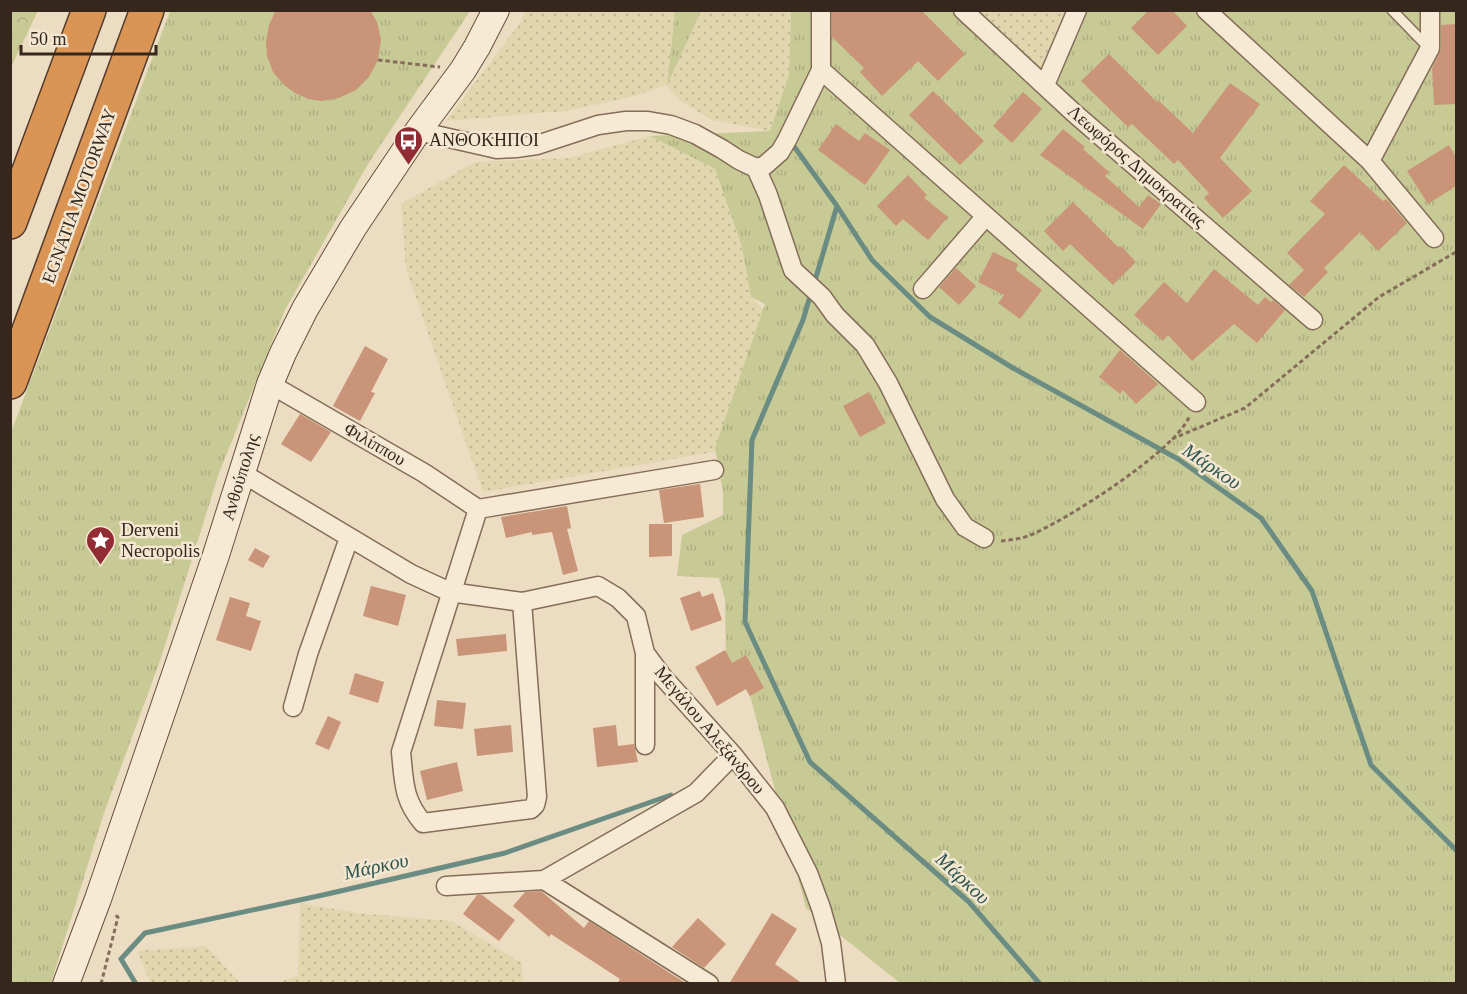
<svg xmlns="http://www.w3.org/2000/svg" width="1467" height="994" font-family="'Times New Roman',serif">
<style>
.farmland{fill:url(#farmland-dots)}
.grass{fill:url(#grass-tufts)}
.forest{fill:url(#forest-crowns)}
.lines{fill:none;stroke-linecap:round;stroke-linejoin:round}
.stream{stroke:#6b8c82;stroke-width:5}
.building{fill:#c99478}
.lane-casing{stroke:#856d59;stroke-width:12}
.street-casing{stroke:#856d59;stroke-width:21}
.secondary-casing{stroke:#674f3d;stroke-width:28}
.highway-casing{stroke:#533c2e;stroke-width:36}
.path{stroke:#856d59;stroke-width:3;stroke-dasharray:4.5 3;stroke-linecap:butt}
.lane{stroke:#f7ead4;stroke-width:9}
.street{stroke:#f7ead4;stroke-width:18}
.secondary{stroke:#f7ead4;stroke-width:26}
.highway{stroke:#da9554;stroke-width:33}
.labels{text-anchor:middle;stroke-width:5;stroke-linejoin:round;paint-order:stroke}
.poi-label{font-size:18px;fill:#35271d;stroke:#f4e7d1;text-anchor:start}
.street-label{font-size:18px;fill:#35271d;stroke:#f4e7d1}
.water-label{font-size:20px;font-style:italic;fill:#2d554f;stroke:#f4e7d1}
</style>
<defs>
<pattern id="farmland-dots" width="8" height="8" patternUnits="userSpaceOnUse" patternTransform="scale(1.5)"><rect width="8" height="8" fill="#e2d6af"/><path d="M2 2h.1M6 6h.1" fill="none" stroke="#c2b896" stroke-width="1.8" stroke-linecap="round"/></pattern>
<pattern id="grass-tufts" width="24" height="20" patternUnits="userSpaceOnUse" patternTransform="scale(1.5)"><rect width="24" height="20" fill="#c8ca96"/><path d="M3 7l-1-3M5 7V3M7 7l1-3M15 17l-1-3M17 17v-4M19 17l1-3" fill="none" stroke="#acae81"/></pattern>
<pattern id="forest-crowns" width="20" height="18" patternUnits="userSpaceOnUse" patternTransform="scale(1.5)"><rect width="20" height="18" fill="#c8ca96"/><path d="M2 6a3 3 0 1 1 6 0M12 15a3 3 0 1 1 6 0" fill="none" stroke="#acae81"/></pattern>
</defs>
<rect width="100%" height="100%" fill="#ecdcc1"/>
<!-- farmland -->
<path class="farmland" d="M525 11H675L667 83 701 11H791L789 75 770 131 712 120 681 101 666 85 635 96 565 111 446 121 520 23Z
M963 11H1077L1045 85Z
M650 136 715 169 742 247 751 297 764 310 719 451 483 492 406 269 401 204 475 162 569 158Z
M300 903 358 913 451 921 522 963V983H277L298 976Z
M206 946 240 983H151L137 951Z"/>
<!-- grass -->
<path class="grass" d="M170 11H470L368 164 285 310 219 473 161 658 103 816 51 983H11L10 435Z
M675 11H701L667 85Z
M791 11H963L1044 84 1077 11H1456V983H900L806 908 751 699 726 655 725 600 719 578 677 576 682 535 723 515V492L715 448 765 304 751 297 742 247 715 169 650 136 770 131 789 75Z"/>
<!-- forest -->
<path class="forest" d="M11 10 38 11 11 67 10 11Z"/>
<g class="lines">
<!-- stream -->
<path class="stream" d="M793 145 837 206 814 284
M837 206 872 260 930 317 1013 368 1178 459 1261 518 1312 591 1371 765 1456 850
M811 293 803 320 752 440 745 622 810 762 969 902 1040 984
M136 984 121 959 145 933 323 895 505 853 671 795"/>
</g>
<!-- building -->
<path class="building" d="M276 10H370L377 22 381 40 378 60 369 77 356 90 339 98 321 101 308 99 295 93 284 85 273 72 267 56 266 41 269 25Z
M832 10H921L965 54 938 81 918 61 882 96 860 72 864 68 832 37Z
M1149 10H1172L1187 26 1158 55 1131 28Z
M1456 24V104L1434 105 1432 68 1441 49V25Z
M1109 54 1157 102 1158 100 1193 133 1230 83 1260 104 1220 158 1252 191 1223 218 1204 198 1209 193 1178 160 1174 164 1132 124 1128 127 1081 81Z
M933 91 984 141 960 165 909 115Z
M1023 92 1042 109 1012 143 993 126Z
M836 124 859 141 865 133 890 150 865 185 818 150Z
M1063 129 1085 147 1083 149 1109 172 1105 176 1139 207 1148 195 1161 204 1143 229 1040 155Z
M1449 145 1456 157V186L1428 204 1407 171Z
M1344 165 1383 201 1386 199 1407 223 1378 251 1360 232 1324 268 1328 272 1304 297 1289 285 1304 270 1287 253 1325 214 1310 201Z
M908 175 927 195 924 198 948 217 928 240 903 219 896 226 877 206Z
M1073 202 1119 248 1121 246 1136 262 1113 285 1070 244 1063 251 1044 231Z
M993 252 1018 264 1016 270 1042 290 1020 319 998 303 1004 295 978 282Z
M956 268 976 286 959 305 939 287Z
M1214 269 1258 305 1265 297 1271 302 1273 300 1285 310 1257 343 1234 324 1192 361 1168 335 1163 341 1134 315 1164 282 1187 303Z
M365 346 388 359 371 392 375 393 360 421 333 406Z
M1120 350 1158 384 1136 404 1123 390 1120 394 1099 377Z
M869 392 886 423 860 437 843 406Z
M300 414 331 432 311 462 281 444Z
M700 484 704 517 664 523 659 490Z
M567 506 571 528 567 529 578 571 563 575 552 532 532 535V532L506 538 501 517Z
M649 524H672V556L649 557Z
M255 548 270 556 263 568 248 560Z
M371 586 406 595 398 626 363 616Z
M700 591 702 597 713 593 722 620 691 631 680 598Z
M230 597 250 603 246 616 261 621 251 651 216 640Z
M506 634 507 651 458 656 456 639Z
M725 650 732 663 746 655 764 688 750 696 746 689 717 706 695 667Z
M355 673 384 682 378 703 349 694Z
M437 700 466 703 463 729 434 726Z
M328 716 341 722 329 750 315 744Z
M511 725 513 752 477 756 474 729Z
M616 725 618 746 634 744 638 762 597 767 593 728Z
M457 762 463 791 427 800 420 771Z
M541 891 584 928 589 921 687 984H617L620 979 551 934 549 937 513 906 525 892Z
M477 895H482L515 920 499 941 463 914Z
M772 913 797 929 775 964 803 984H729Z
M698 918 726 944 704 968 672 947Z"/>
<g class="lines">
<defs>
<path id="lane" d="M1392 10 1428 47"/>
<path id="street" d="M963 10 1074 113 1313 320
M1206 10 1370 161 1434 238
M821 70 1196 402
M1045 85 1077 10
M418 131 497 149 516 148 537 145 598 125 626 121H648L671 125 695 134 722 149 739 160 756 168 764 166 780 152 787 140 821 70V10
M1370 161 1430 48V10
M756 168 768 195 793 270 822 297 835 315 865 345 888 383 945 499 965 527 984 538
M923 289 986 216
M270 384 424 473 478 509
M242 473 411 574 450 592 522 602 598 586 618 598 636 616 645 653 662 676 733 755 775 808 808 873 821 908 831 943 836 984
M478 509 401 752C404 781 403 800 423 823L531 809 535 805 537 797 522 602
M478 509 714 470
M293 707 308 654 349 538
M645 745V653
M544 880 709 984
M446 886 544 880 696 793 733 755"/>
<path id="secondary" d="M66 984 98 899 216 555 270 384 283 353 305 309 353 228 418 131 463 70 477 47 496 10"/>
<path id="highway" d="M10 222 89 10
M10 382 147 10"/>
</defs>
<!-- lane casing -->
<use href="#lane" class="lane-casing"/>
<!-- street casing -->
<use href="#street" class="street-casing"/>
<!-- secondary casing -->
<use href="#secondary" class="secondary-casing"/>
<!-- highway casing -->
<use href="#highway" class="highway-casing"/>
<!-- path -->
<path class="path" d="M378 60 440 67
M1172 439 1245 408 1379 297 1456 252
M1001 541C1010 540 1019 539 1028 536 1064 522 1175 451 1189 417
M101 984 118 917 115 915"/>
<!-- lane -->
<use href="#lane" class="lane"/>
<!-- street -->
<use href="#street" class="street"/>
<!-- secondary -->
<use href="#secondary" class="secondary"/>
<!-- highway -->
<use href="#highway" class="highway"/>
</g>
<!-- icons -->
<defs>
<symbol id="bus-pin" viewBox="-11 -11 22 30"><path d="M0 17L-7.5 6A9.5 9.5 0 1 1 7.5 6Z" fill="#922c34" stroke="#f4e7d1"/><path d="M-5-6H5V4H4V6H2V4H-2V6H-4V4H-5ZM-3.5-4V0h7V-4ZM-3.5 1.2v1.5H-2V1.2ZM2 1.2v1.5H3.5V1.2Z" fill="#fff"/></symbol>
<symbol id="sight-pin" viewBox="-11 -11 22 30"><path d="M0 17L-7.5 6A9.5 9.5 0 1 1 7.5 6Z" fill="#922c34" stroke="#f4e7d1"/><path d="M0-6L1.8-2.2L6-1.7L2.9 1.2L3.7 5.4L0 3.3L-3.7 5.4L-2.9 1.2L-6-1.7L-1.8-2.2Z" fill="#fff"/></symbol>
</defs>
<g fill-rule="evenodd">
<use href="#bus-pin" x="392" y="124" width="33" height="45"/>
<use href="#sight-pin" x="84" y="524" width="33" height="45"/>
</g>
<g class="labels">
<!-- poi labels -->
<g class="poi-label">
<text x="429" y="146">ΑΝΘΟΚΗΠΟΙ</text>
<text x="121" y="536">Derveni<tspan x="121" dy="21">Necropolis</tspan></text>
</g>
<!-- street labels -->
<g class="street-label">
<text transform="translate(1137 166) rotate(41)" y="6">Λεωφόρος Δημοκρατίας</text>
<text transform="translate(79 196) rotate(-70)" y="6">EGNATIA MOTORWAY</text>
<text transform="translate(375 444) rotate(30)" y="6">Φιλίππου</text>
<text transform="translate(240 477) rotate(-73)" y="6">Ανθούπολης</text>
<text transform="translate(710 730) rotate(50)" y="6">Μεγάλου Αλεξάνδρου</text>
</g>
<!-- water labels -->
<g class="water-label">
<text transform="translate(1212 466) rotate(34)" y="7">Μάρκου</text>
<text transform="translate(376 866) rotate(-12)" y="7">Μάρκου</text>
<text transform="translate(963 878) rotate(43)" y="7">Μάρκου</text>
</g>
</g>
<!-- border -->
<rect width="1467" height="994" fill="none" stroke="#35271d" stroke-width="24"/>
<!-- scale -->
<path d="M21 45v9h135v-9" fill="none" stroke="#35271d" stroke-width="3"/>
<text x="30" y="45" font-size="18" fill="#35271d" stroke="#f4e7d1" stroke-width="4.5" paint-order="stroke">50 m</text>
</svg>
